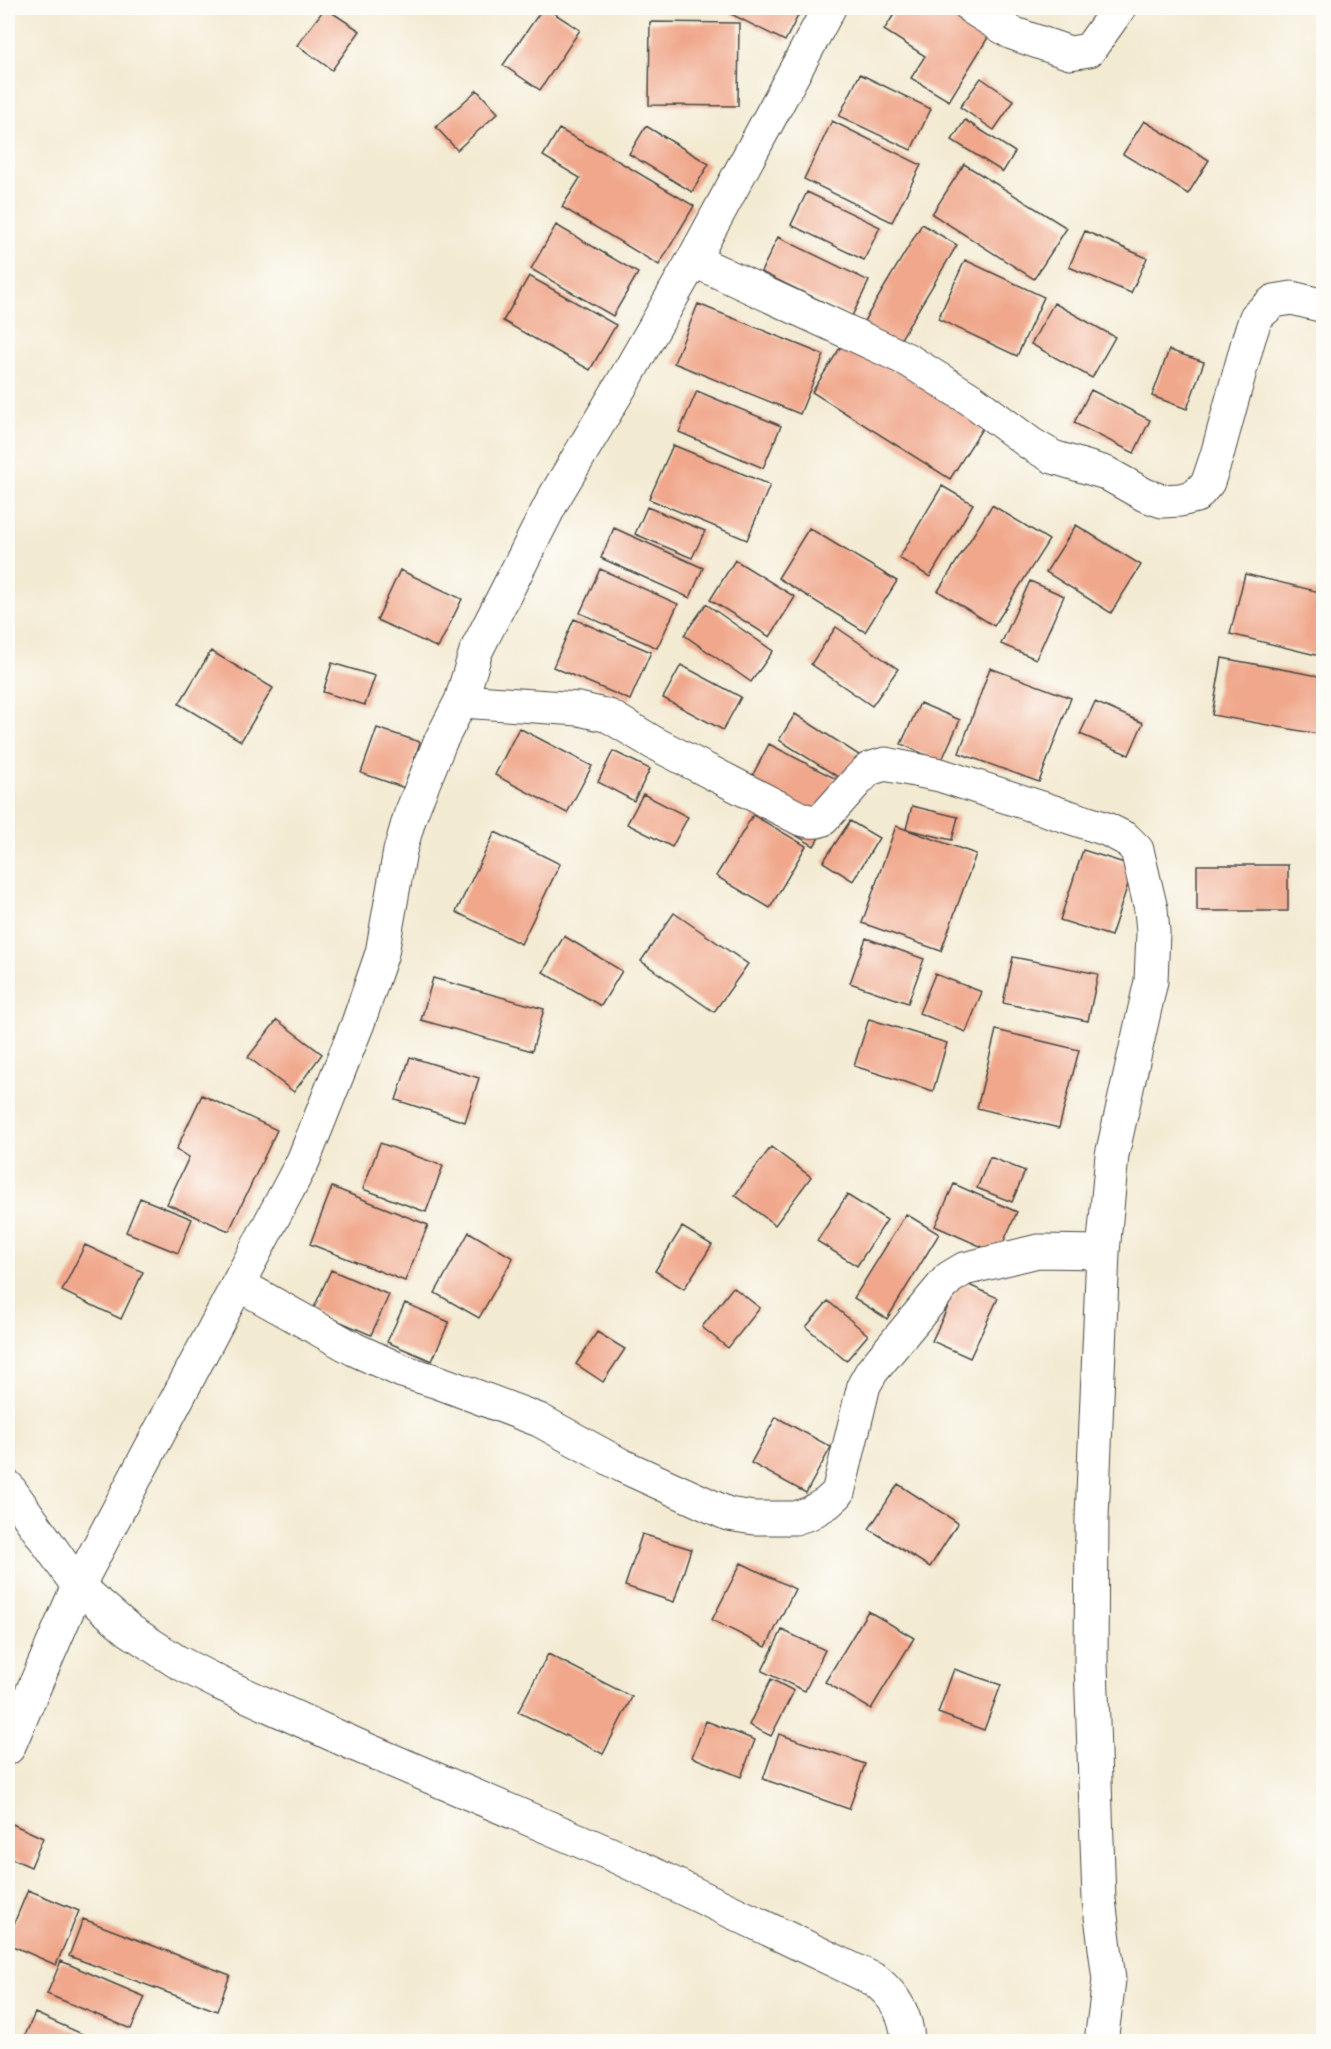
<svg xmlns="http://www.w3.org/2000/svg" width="1331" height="2049" font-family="Itim,sans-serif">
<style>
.building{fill:#f0a78b}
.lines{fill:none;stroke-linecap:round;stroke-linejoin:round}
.minor-casing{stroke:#494844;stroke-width:35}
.minor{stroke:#fff;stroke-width:33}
</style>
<rect width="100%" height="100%" fill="#fdfcf7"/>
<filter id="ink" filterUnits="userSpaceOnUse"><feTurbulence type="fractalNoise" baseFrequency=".0167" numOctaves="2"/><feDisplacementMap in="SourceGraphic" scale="12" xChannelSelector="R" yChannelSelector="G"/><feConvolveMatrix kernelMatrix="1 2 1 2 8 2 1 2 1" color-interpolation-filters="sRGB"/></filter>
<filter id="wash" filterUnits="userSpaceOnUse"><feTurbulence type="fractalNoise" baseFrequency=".008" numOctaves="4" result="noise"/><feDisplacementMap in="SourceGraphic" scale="24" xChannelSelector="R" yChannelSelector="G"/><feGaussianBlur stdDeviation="1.35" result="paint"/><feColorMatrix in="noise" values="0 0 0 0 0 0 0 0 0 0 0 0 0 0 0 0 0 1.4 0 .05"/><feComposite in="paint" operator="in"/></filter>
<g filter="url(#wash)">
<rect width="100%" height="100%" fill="#f3ead2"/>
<g id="blocks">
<!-- building -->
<path class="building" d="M325 8 360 31 332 70 297 45Z
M543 8H546L580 30 540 90 503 65Z
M719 8H802L785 41Z
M898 8H955L992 31 949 101 911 78 925 56 884 30Z
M650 22 739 23 738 106 649 105Z
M860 74 931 109 911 150 839 116Z
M981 78 1014 101 994 130 960 107Z
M477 90 498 113 457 150 436 127Z
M965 120 1015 152 1003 172 952 140Z
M832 121 921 165 892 222 804 179Z
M1144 121 1209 160 1188 194 1123 154Z
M646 126 709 164 692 192 629 154Z
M559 129 597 150 598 149 694 206 659 265 562 207 580 178 543 156Z
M964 164 1067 228 1034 279 932 214Z
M807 192 880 227 864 260 791 225Z
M922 224 957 245 896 347 861 326Z
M556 225 638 273 613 316 531 269Z
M1085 231 1147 258 1131 293 1069 267Z
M778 237 869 281 852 316 761 272Z
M965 260 1044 297 1017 356 938 319Z
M529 276 616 325 590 370 503 321Z
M1054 303 1115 337 1092 378 1031 344Z
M698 304 824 355 800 414 674 363Z
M847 337 985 424 950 479 812 392Z
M1169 350 1204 362 1187 409 1152 396Z
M1091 390 1150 420 1134 453 1074 423Z
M697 391 781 426 763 468 679 432Z
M673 445 770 485 747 540 649 499Z
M942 486 973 504 930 577 899 558Z
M992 505 1049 540 994 626 938 591Z
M647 507 705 531 692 558 635 534Z
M1076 525 1141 565 1111 613 1046 572Z
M614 528 703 568 690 598 601 558Z
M809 528 897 581 865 632 778 578Z
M735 560 795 597 770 637 710 600Z
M600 569 678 604 657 648 580 613Z
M400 570 462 599 438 648 377 620Z
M1245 574 1324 593V657L1230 634Z
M1030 581 1064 596 1036 659 1001 644Z
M706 604 773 651 751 682 684 635Z
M574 619 651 652 630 700 553 667Z
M836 627 898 669 872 706 811 664Z
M211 651 273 688 241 741 179 704Z
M1222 658 1324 677V707L1318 734 1212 715Z
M332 663 375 676 365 705 323 692Z
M681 665 741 697 723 730 663 698Z
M990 668 1071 698 1039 782 959 753Z
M1095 702 1143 723 1129 755 1080 734Z
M920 703 960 720 941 762 901 744Z
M795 714 859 755 843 780 779 740Z
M377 728 420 742 405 788 361 773Z
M519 728 592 766 567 813 495 775Z
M769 744 838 780 817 818 749 782Z
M613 751 650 769 634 801 598 782Z
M643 794 688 817 672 847 627 824Z
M912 806 958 817 952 840 906 829Z
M753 815 806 846 770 908 716 876Z
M765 817 820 836 814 846Z
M850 821 879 838 853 881 823 862Z
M896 826 976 854 941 951 862 923Z
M495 832 560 864 521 944 456 912Z
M1083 850 1134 866 1111 936 1060 920Z
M1197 865H1288V911H1197Z
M674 913 748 964 714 1012 641 961Z
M564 936 622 971 601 1006 543 972Z
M866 938 924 959 908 1003 850 983Z
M1013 957 1098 974 1088 1021 1003 1003Z
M935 974 982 992 966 1032 919 1013Z
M433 978 544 1009 532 1051 421 1020Z
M869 1019 947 1043 933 1091 854 1066Z
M277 1020 322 1054 294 1092 248 1057Z
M996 1030 1079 1050 1059 1128 977 1108Z
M410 1057 479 1078 465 1122 396 1100Z
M202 1095 277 1130 229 1231 167 1204 189 1157 176 1150Z
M380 1143 443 1166 426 1212 363 1189Z
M771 1147 811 1177 775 1225 735 1195Z
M990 1157 1025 1171 1012 1202 977 1188Z
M954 1184 1017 1212 998 1254 935 1226Z
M332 1187 428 1225 405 1281 310 1244Z
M847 1195 887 1220 857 1266 817 1241Z
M140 1198 192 1219 178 1253 126 1232Z
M906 1214 939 1234 887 1319 854 1298Z
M682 1227 712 1245 684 1289 655 1271Z
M469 1232 513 1258 479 1318 435 1293Z
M85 1245 143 1272 121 1319 62 1291Z
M331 1270 389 1295 371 1335 313 1310Z
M960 1281 998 1298 970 1358 932 1341Z
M733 1287 760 1308 728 1348 702 1327Z
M828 1301 868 1335 846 1361 806 1327Z
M405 1303 449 1322 432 1361 387 1342Z
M597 1332 625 1349 603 1382 576 1364Z
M776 1417 831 1447 806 1493 751 1463Z
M898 1484 958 1523 930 1567 869 1529Z
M642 1534 691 1549 674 1602 625 1586Z
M741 1563 795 1589 766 1647 712 1620Z
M868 1611 914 1638 871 1709 825 1682Z
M782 1630 825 1650 805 1691 762 1671Z
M548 1654 632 1697 603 1754 518 1712Z
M954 1669 1001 1685 984 1730 938 1713Z
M771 1679 794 1691 771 1736 749 1725Z
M706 1721 755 1740 741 1777 692 1757Z
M779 1734 865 1764 849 1809 763 1779Z
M8 1822 43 1838 31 1867 8 1857Z
M28 1890 79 1911 56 1965 8 1944V1938Z
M83 1919 230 1975 217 2011 69 1956Z
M61 1961 145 1997 131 2029 47 1994Z
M35 2013 100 2042H22Z"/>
</g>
</g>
<g filter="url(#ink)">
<use href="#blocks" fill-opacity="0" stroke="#494844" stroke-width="1.5"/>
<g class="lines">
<defs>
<path id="minor" d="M972 8 1012 33 1070 53 1089 50 1119 8
M693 260 908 360 972 400 1031 444 1053 457 1106 473 1145 495 1162 501 1180 500 1196 496 1208 482 1217 455 1249 338 1256 317 1274 301 1292 298 1324 306
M461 701 579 709 609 716 654 743 801 819C810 821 816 823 823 819L857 781 869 769 885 764 940 775 1106 829 1126 839 1137 850 1151 909 1153 932 1151 981 1112 1155 1103 1252 1092 1518 1091 1664 1099 1900 1109 1980 1101 2042
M238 1284 354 1349 402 1371 438 1382 539 1420 623 1466 728 1514 754 1518H795L810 1513 827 1503 838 1493 864 1385 872 1371 949 1278 964 1269 1038 1251 1103 1252
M8 1487 78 1586 129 1630 176 1661 219 1683 356 1745 613 1855 875 1980C895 1996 907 2015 908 2042
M8 1748 78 1586 303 1161 358 1023 382 953 400 851 410 816 440 742 461 701 476 651 554 498 622 384 693 260 829 8"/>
</defs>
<!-- minor casing -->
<use href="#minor" class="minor-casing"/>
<!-- minor -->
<use href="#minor" class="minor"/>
</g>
</g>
<!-- margin -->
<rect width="1331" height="2049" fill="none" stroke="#fdfcf7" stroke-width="30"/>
</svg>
